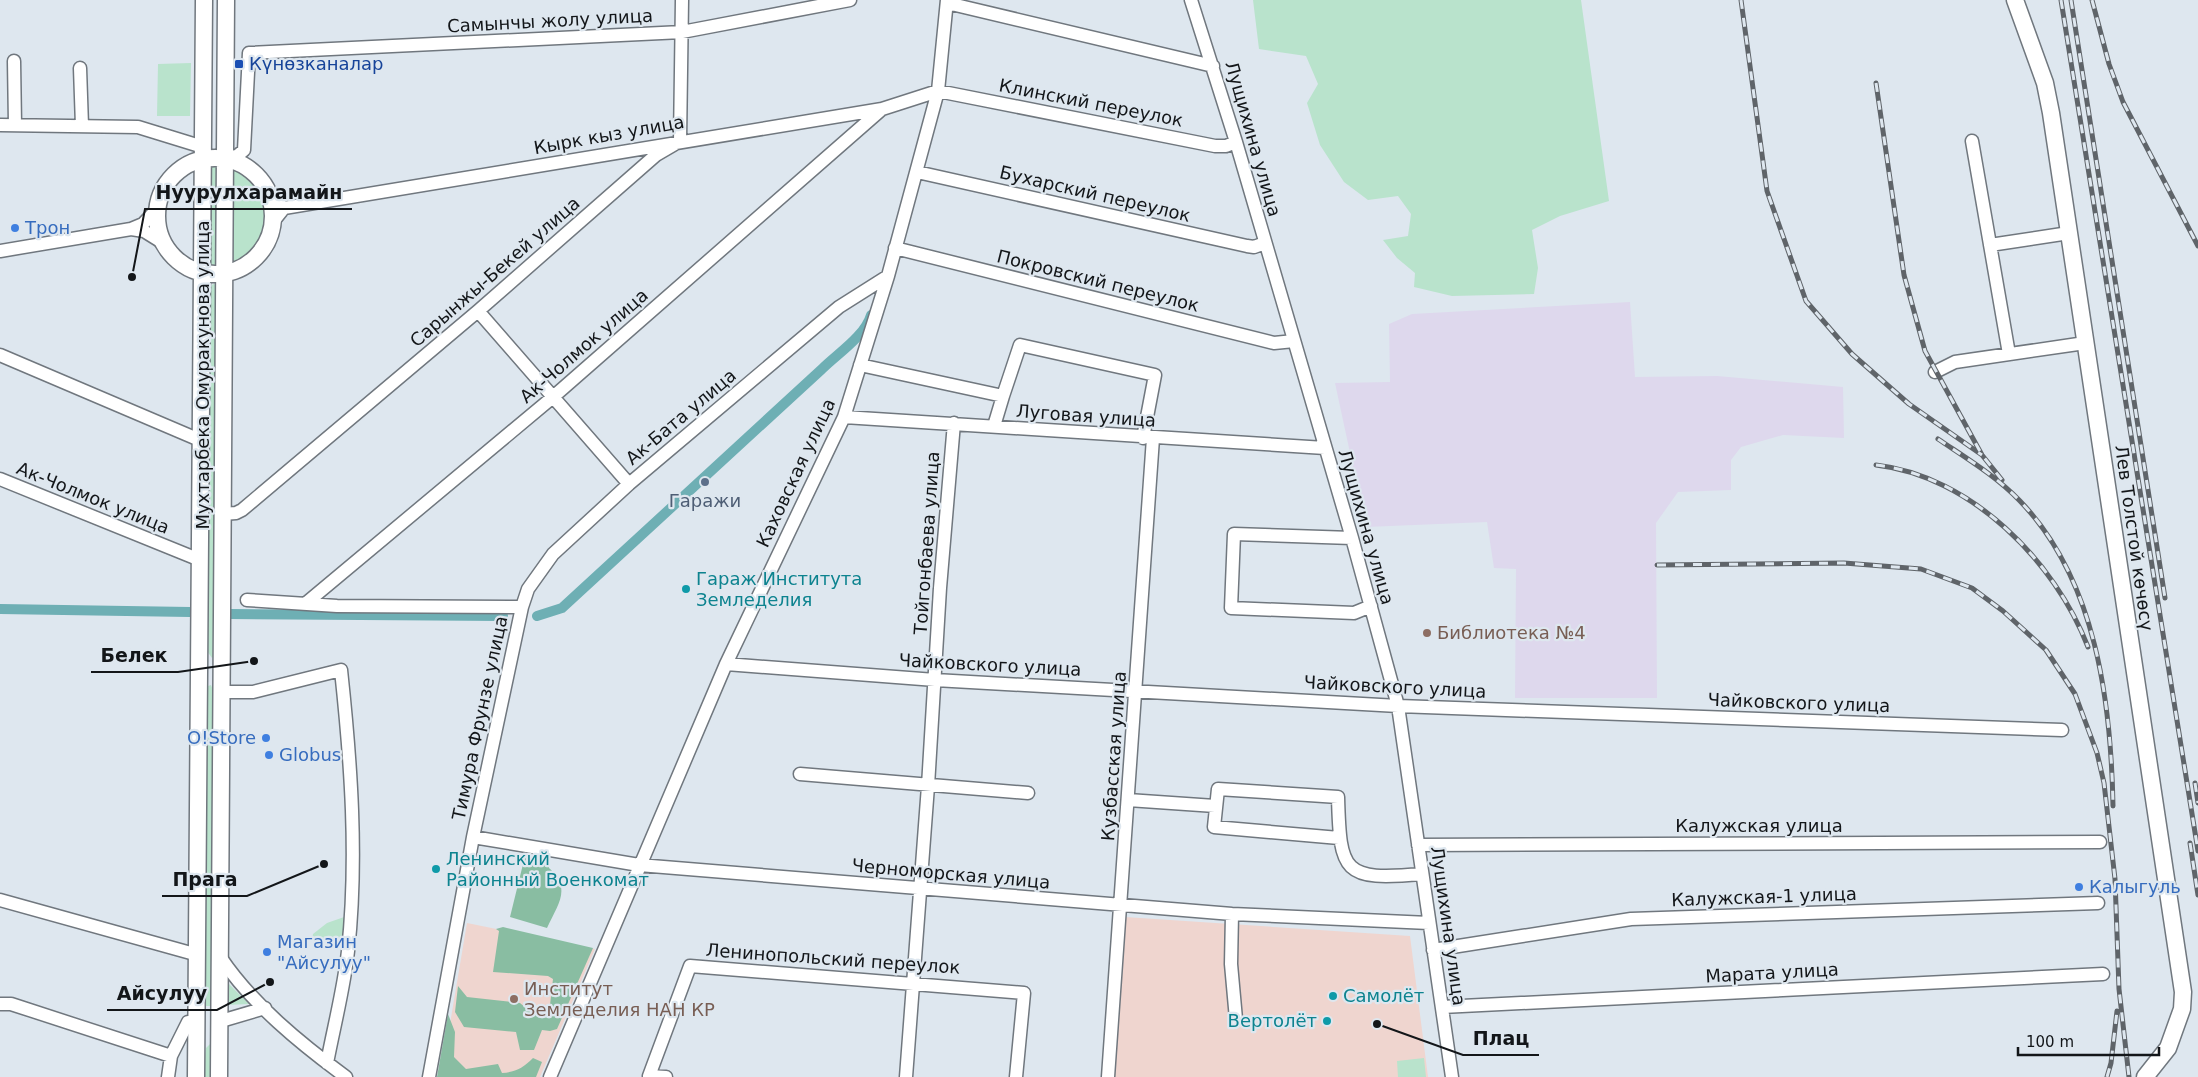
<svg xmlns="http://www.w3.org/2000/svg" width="2198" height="1077" font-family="'DejaVu Sans',sans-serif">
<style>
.industrial{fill:#ded8ed}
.education{fill:#efd5cf}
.green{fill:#b9e3cc}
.forest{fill:#89bda2}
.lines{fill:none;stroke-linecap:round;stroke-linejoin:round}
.canal{stroke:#6eafb4;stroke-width:10}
.minor-casing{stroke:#70777e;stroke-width:15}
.major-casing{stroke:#70777e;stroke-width:19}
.minor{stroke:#fff;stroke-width:12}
.major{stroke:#fff;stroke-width:16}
.rail-casing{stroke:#5f6469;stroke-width:5}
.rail{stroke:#dee7ef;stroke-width:3;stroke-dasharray:9;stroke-linecap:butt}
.transit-dot{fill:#1a4fb4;stroke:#dee7ef;stroke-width:2}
.shop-dot{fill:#3f7fe0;stroke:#dee7ef;stroke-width:2}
.service-dot{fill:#5c6f8a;stroke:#dee7ef;stroke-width:2}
.culture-dot{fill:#0f9aa8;stroke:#dee7ef;stroke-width:2}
.education-dot{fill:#8d6e63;stroke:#dee7ef;stroke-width:2}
.labels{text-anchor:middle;stroke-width:4.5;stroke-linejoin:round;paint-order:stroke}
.street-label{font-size:18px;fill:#131619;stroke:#dee7ef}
.transit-label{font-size:18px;fill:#164399;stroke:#dee7ef;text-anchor:start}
.shop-label{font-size:18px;fill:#366cbe;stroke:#dee7ef;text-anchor:start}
.service-label{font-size:18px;fill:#4e5e75;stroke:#dee7ef}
.culture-label{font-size:18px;fill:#0d838f;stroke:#dee7ef;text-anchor:start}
.education-label{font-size:18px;fill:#785e54;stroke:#dee7ef;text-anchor:start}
.leader{fill:none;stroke:#131619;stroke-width:2}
.callout-dot{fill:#131619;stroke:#dee7ef;stroke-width:2}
.callout-label{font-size:19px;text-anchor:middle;font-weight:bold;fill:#131619;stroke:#dee7ef;stroke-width:4.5;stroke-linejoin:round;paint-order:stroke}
</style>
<rect width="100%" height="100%" fill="#dee7ef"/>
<!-- industrial -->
<path class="industrial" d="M1630 302 1635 377 1717 376 1843 387 1844 438 1783 435 1741 447 1731 460V490L1678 492 1656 523 1657 698H1515L1516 569 1494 568 1487 522 1366 527 1335 383 1390 382 1389 324 1412 314Z"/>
<!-- education -->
<path class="education" d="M1125 917 1410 936 1428 1077H1114Z
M467 923 595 949 540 1077H441Z"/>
<!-- green -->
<path class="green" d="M1253 0H1581L1609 201 1560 216 1532 230 1538 268 1534 294 1452 296 1414 287 1415 273 1397 258 1383 240 1408 236 1411 214 1398 196 1368 200 1344 182 1320 145 1307 103 1318 84 1306 56 1259 49Z
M191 63 190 116H157L158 64Z
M212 164 220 165 218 266 216 267 210 265Z
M233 169C277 194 276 240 232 264Z
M213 284 218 285 215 653 212 658 207 651 209 289Z
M211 685 214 693 213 998 210 1006H204V705L208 686Z
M347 916 345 955 341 948 335 945V938L312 939 313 934 327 923Z
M225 980 249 1004 225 1005Z
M211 1043 214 1077H202L206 1048Z
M1424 1058 1426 1077H1398L1397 1061Z"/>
<!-- forest -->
<path class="forest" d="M525 856 549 860V868C572 889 558 904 547 928L510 917Z
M503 927 593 948 557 1029 550 1031 542 1030 534 1050H520L516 1032 464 1027 455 1012 458 986 467 997 520 1003 533 1014 543 1011 550 1005 553 979 548 976 493 972 499 931 496 929Z
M448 1014 455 1032 454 1057 466 1069 498 1064 502 1073C516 1072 523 1068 533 1058L542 1062 536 1077H437Z"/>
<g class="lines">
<!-- canal -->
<path class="canal" d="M0 609 190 612
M229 614 503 616
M537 616 562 608 822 369C837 354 865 336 871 315"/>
<defs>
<path id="minor" d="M1191 0 1236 142 1352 538 1398 706 1452 1077
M947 3 1213 66
M14 61 15 125
M80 68 82 126
M0 125 138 127 203 147
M1972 141 2009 354
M225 158 237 156 244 150 249 53 682 32 850 0
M917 172 1247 246 1254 247 1265 243
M270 197 284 208
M272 223 284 208 882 109 938 91 1215 146H1226L1236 142
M131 229 144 231 165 244
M1990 245 2069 233
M895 248 1274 343 1294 341
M0 251 131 229 143 224 158 208
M478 311 629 484
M0 355 202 441
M860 365 1003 396 1020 345 1155 375 1143 438
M1935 372 1955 362 2085 343
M844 417 1325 448
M994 426 1003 396
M0 479 200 560
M222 514 236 513 242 510 478 311 656 155 680 141 682 0
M1352 538 1234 534 1231 608 1354 613 1371 606
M247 600 337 606 522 607 473 837 429 1077
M305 604 553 397 882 109
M522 607 528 589 553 554 629 484 839 307 888 276
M726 664 935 680 1398 706 2062 730
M221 692H253L341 670C351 763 358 858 348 951 344 988 334 1026 327 1063
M800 774 1028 793
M1128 800 1215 806
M473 837 639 865 1232 914 1429 923
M1339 838 1214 827 1218 789 1338 797C1340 873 1343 881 1422 874
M1418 845 2100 842
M0 900 198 955
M1232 914 1231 964 1236 1019
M1433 950 1631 919 2098 903
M221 958C252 1004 301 1044 346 1077
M0 1004H11L171 1056
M1442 1007 2103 974
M221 1021 265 1008
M168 1077 171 1056 188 1022H197
M550 1077 726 664 844 417 888 276 938 91 947 0
M666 1077 649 1076 690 966 1024 993 1016 1077
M906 1077 928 786 940 588 954 423
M1108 1077 1153 438"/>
<path id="major" d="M2015 0 2045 83 2051 113 2183 992 2182 1009 2168 1048 2145 1077
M157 216a58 58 0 1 1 116 0a58 58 0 1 1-116 0Z
M196 1077 204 0
M219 1077 226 0"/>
</defs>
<!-- minor casing -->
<use href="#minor" class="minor-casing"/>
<!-- major casing -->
<use href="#major" class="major-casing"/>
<!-- minor -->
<use href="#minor" class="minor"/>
<!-- major -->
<use href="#major" class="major"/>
<defs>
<path id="rail" d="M1741 0 1767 191 1806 301 1852 354 1909 404 1982 455
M2061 0 2198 851
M2071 0 2165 598
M2092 0 2109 64 2123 102 2198 246
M1876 83 1904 275 1925 351 1982 455 2002 480
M1938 439C1966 458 1996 476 2020 501 2096 580 2111 701 2113 806
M1876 465C1971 476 2055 561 2088 647
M1657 565 1844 563 1921 569 1972 588 2003 611 2046 650 2075 694 2097 753 2104 783 2115 879 2119 989 2129 1077
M2195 783 2198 803
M2190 843 2198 895
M2107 1077 2111 1063 2117 1011"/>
</defs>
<!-- rail casing -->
<use href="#rail" class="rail-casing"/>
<!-- rail -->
<use href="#rail" class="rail"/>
</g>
<!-- markers -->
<rect class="transit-dot" x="234" y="59" width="10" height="10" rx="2.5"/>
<g class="shop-dot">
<circle cx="15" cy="228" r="5"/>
<circle cx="266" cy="738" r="5"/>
<circle cx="269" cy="755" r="5"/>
<circle cx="2079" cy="887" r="5"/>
<circle cx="267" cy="952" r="5"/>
</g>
<circle class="service-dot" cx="705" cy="482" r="5"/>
<g class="culture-dot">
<circle cx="686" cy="589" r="5"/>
<circle cx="436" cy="869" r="5"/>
<circle cx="1333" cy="996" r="5"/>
<circle cx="1327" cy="1021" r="5"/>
</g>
<g class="education-dot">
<circle cx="1427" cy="633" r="5"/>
<circle cx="514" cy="999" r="5"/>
</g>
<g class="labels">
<!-- street labels -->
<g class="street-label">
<text transform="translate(550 21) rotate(-3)" y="6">Самынчы жолу улица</text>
<text transform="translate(1091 103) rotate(11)" y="6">Клинский переулок</text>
<text transform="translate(609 135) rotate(-10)" y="6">Кырк кыз улица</text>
<text transform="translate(1253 139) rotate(74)" y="6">Лущихина улица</text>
<text transform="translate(1095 194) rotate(13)" y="6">Бухарский переулок</text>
<text transform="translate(495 272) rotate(-41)" y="6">Сарынжы-Бекей улица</text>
<text transform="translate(1098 281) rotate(14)" y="6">Покровский переулок</text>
<text transform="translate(584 346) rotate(-41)" y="6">Ак-Чолмок улица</text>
<text transform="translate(203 375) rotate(-90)" y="6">Мухтарбека Омуракунова улица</text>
<text transform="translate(1086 416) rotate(4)" y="6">Луговая улица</text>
<text transform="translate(681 417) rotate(-40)" y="6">Ак-Бата улица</text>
<text transform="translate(796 473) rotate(-65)" y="6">Каховская улица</text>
<text transform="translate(93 498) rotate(22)" y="6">Ак-Чолмок улица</text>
<text transform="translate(1366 527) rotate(74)" y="6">Лущихина улица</text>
<text transform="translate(2134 538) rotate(82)" y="6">Лев Толстой көчөсү</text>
<text transform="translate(927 543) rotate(-86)" y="6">Тойгонбаева улица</text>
<text transform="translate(990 665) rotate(3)" y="6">Чайковского улица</text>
<text transform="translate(1395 687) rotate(3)" y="6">Чайковского улица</text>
<text transform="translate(1799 703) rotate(2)" y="6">Чайковского улица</text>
<text transform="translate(480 718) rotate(-78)" y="6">Тимура Фрунзе улица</text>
<text transform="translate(1114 756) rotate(-86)" y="6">Кузбасская улица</text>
<text x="1759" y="832">Калужская улица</text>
<text transform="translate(951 874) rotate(5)" y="6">Черноморская улица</text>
<text transform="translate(1764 897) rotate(-2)" y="6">Калужская-1 улица</text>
<text transform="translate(1448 926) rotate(82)" y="6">Лущихина улица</text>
<text transform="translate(833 959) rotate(4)" y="6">Ленинопольский переулок</text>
<text transform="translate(1772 973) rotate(-3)" y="6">Марата улица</text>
</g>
<!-- transit labels -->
<g class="transit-label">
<text x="249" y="70">Күнөзканалар</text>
</g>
<!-- shop labels -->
<g class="shop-label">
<text x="25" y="234">Трон</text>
<text x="256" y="744" text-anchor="end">O!Store</text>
<text x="279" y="761">Globus</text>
<text x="2089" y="893">Калыгуль</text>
<text x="277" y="948">Магазин<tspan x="277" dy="21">"Айсулуу"</tspan></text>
</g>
<!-- service labels -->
<g class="service-label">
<text x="705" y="507">Гаражи</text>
</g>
<!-- culture labels -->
<g class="culture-label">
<text x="696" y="585">Гараж Института<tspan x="696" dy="21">Земледелия</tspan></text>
<text x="446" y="865">Ленинский<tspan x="446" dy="21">Районный Военкомат</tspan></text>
<text x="1343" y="1002">Самолёт</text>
<text x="1317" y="1027" text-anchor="end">Вертолёт</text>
</g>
<!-- education labels -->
<g class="education-label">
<text x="1437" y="639">Библиотека №4</text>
<text x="524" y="995">Институт<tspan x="524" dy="21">Земледелия НАН КР</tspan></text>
</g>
</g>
<!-- callouts -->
<path class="leader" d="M132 277L145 209H352M254 661L178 672H91M324 864L247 896H162M270 982L217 1010H107M1377 1024L1463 1055H1539"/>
<g class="callout-dot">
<circle cx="132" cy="277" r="5"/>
<circle cx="254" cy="661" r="5"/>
<circle cx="324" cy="864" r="5"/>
<circle cx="270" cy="982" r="5"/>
<circle cx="1377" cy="1024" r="5"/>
</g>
<g class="callout-label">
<text x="249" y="199">Нуурулхарамайн</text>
<text x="134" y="662">Белек</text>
<text x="205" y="886">Прага</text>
<text x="162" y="1000">Айсулуу</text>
<text x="1501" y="1045">Плац</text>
</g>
<!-- scale -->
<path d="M2018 1047v8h141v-8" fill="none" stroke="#131619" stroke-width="2.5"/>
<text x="2026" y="1047" font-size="15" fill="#131619" stroke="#dee7ef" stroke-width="4" paint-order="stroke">100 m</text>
</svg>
